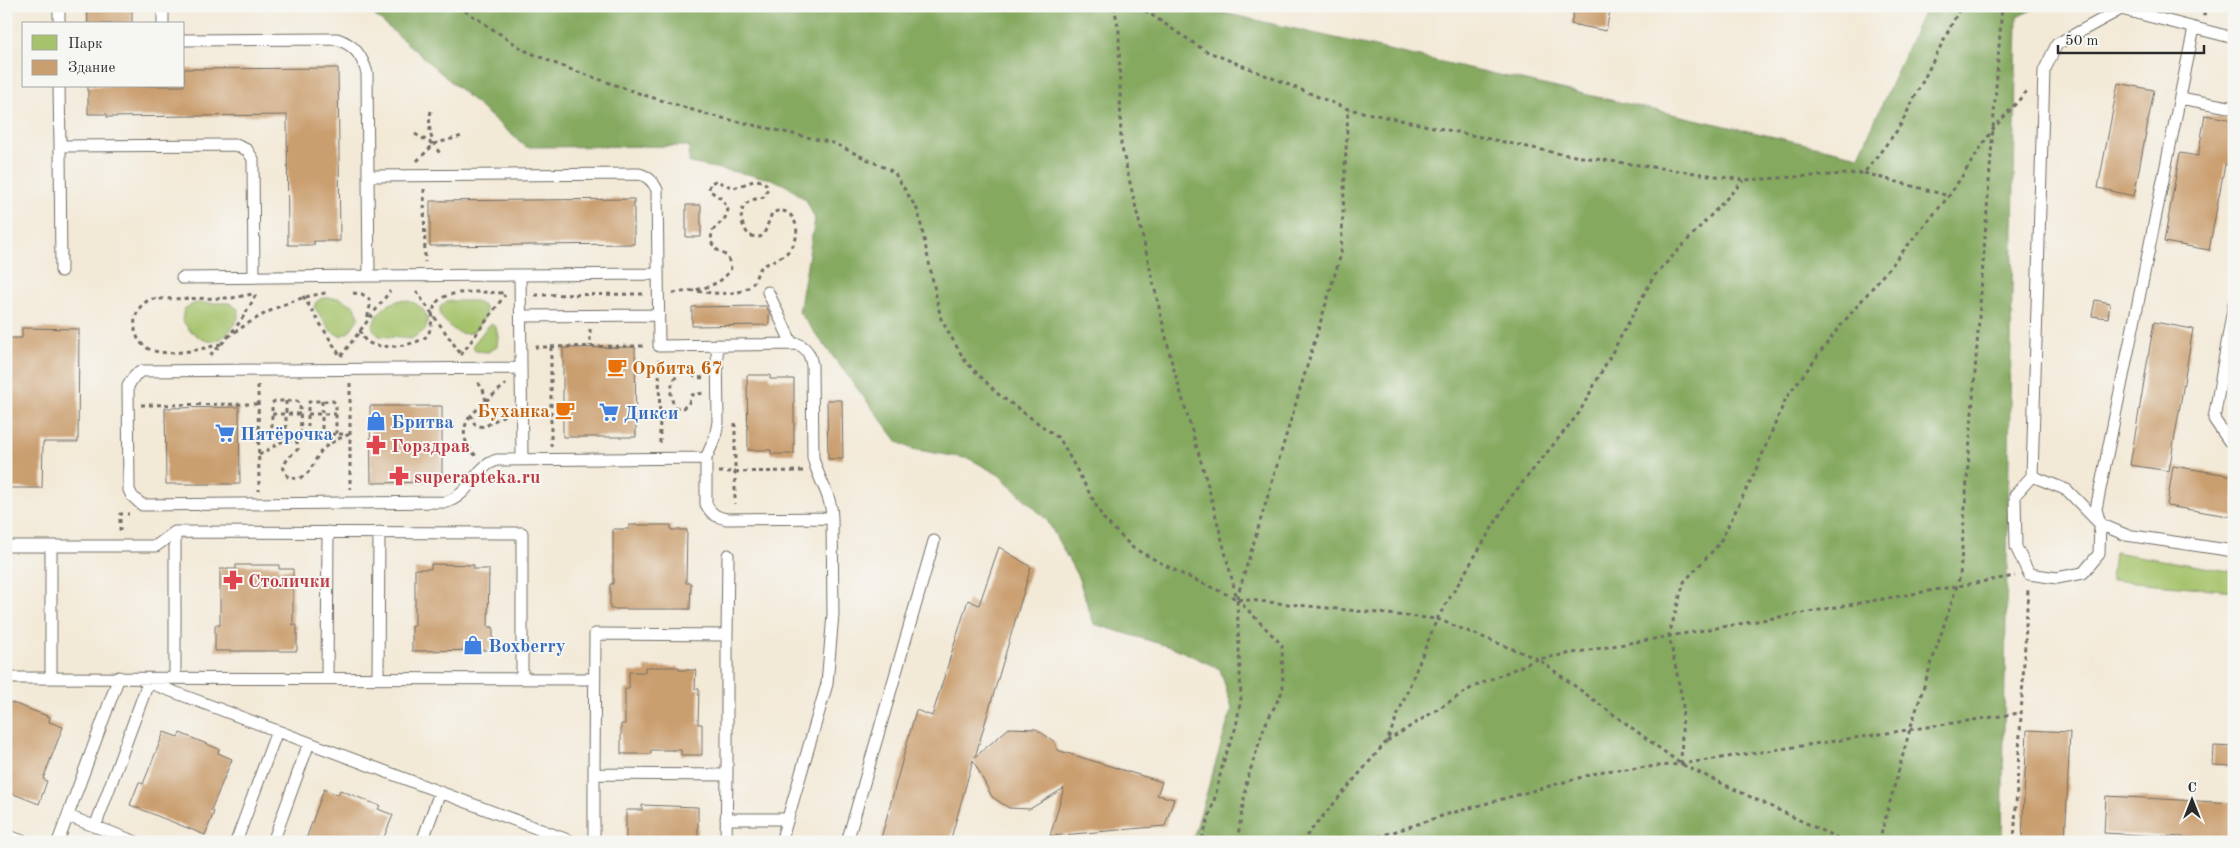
<svg xmlns="http://www.w3.org/2000/svg" width="2240" height="848" font-family="'Old Standard TT',serif">
<style>
.green{fill:#a5c36b;stroke:#68774b}
.forest{fill:#84a95f;stroke:#586a45}
.building{fill:#ca9f6f}
.lines{fill:none;stroke-linecap:round;stroke-linejoin:round}
.lane-casing{stroke:#716e67;stroke-width:13}
.path{stroke:#716e67;stroke-width:3;stroke-dasharray:4 4;stroke-linecap:butt}
.lane{stroke:#fff;stroke-width:11}
.labels{text-anchor:middle;stroke-width:4;stroke-linejoin:round;paint-order:stroke}
.food-label{font-size:19px;font-weight:bold;fill:#c56008;stroke:#f6f6f2;text-anchor:start}
.shop-label{font-size:19px;font-weight:bold;fill:#366cbe;stroke:#f6f6f2;text-anchor:start}
.health-label{font-size:19px;font-weight:bold;fill:#be3a42;stroke:#f6f6f2;text-anchor:start}
</style>
<rect width="100%" height="100%" fill="#f6f6f2"/>
<filter id="ink" filterUnits="userSpaceOnUse"><feTurbulence type="fractalNoise" baseFrequency=".02" numOctaves="2"/><feDisplacementMap in="SourceGraphic" scale="10" xChannelSelector="R" yChannelSelector="G"/><feConvolveMatrix kernelMatrix="1 2 1 2 8 2 1 2 1" color-interpolation-filters="sRGB"/></filter>
<filter id="wash" filterUnits="userSpaceOnUse"><feTurbulence type="fractalNoise" baseFrequency=".0096" numOctaves="4" result="noise"/><feDisplacementMap in="SourceGraphic" scale="20" xChannelSelector="R" yChannelSelector="G"/><feGaussianBlur stdDeviation="1.12" result="paint"/><feColorMatrix in="noise" values="0 0 0 0 0 0 0 0 0 0 0 0 0 0 0 0 0 1.4 0 .05"/><feComposite in="paint" operator="in"/></filter>
<g filter="url(#wash)">
<rect width="100%" height="100%" fill="#f3e9d7"/>
<!-- green -->
<path class="green" d="M322 298H339L355 306 359 317 349 332 340 336 331 331 314 307 316 302Z
M402 300C418 301 433 313 425 330L411 339 379 336 373 329C373 314 388 302 402 300Z
M447 301H475L485 307 486 316 473 332C457 338 450 326 440 316V307Z
M195 303H229L238 309V318C228 338 212 351 193 332H191L182 320 184 309Z
M491 324 496 327 498 337 497 347 488 352 475 351 473 345 488 326Z
M2114 552 2234 572V591L2111 580Z"/>
<!-- forest -->
<path class="forest" d="M364 6H1193L1859 156 1926 6H2040L2017 17 2002 842H1192L1232 708 1220 669 1177 649 1094 624 1078 577 1047 520 999 475 970 459 912 449 898 442 799 312 815 219 806 200 787 186 772 179 689 163V146L526 147Z"/>
<g id="blocks">
<!-- building -->
<path class="building" d="M87 6H132V24H88Z
M1575 6H1611L1606 31 1571 24Z
M338 68 340 241H314V245H288L287 115 107 117V114H88V86H184V69Z
M2118 83 2154 90 2134 196 2098 188Z
M2205 115 2234 120V166L2225 164 2209 250 2164 242 2180 153 2198 156Z
M634 199V244L430 246V201Z
M686 205H701V237H686Z
M2095 300 2110 303 2108 318 2092 316Z
M766 306 769 312V325L692 326V307Z
M2154 322 2193 329 2169 471 2130 465Z
M22 328 79 329 78 442H43L42 488H6V338H22Z
M635 347 636 437H563V348Z
M747 375H770V379H794V454H771V450H748Z
M827 400H842L843 459H828Z
M370 406H442V482L371 483Z
M239 407 240 484H166L165 408Z
M2173 466 2234 476V517L2167 506Z
M629 525H671V530H687L686 583H691L690 609H610V584H613V529H629Z
M999 547 1031 567 975 757 1009 728 1036 729 1055 742 1057 750 1162 782 1157 795 1174 799 1165 826 1050 836 1064 788 1030 809 1009 808 992 797 973 760 950 842H880L916 710 932 716 968 600 979 605Z
M431 564 474 565V569H489L488 627H493V650L412 651V626H415V569H431Z
M236 565H279V569H293V625H297V651H215V625H220V569H236Z
M645 667H679V670H696L695 689H699L698 724H702V755H681V750H651V754H621V724H625V689H629V672H645Z
M10 702 50 717 49 722 63 727 43 779 47 781 39 804 6 791V712Z
M2027 730 2070 732 2065 842H2022Z
M164 732 178 737 180 733 197 740 219 749 218 753 232 759 211 810 214 812 205 835 130 805 139 782 143 784Z
M2214 746 2234 747V766L2213 765Z
M324 789 338 795 340 790 380 806 378 809 393 815 382 842H305Z
M2106 796 2234 803V840L2104 833Z
M642 805 698 807V842H626V810H642Z"/>
</g>
</g>
<g filter="url(#ink)">
<use href="#blocks" fill-opacity="0" stroke="#716e67" stroke-width="1"/>
<g class="lines">
<defs>
<path id="lane" d="M59 6V24
M163 6V24
M2194 28 2096 509 2100 524 2099 554 2083 573 2057 578 2029 574 2016 547 2015 495 2032 476 2044 71 2057 44 2121 9 2234 38
M184 40 337 39C355 45 362 56 367 73L368 176
M59 86 60 146 236 145 247 150 253 159 254 277
M2180 98 2234 108
M60 146 61 271
M520 275 658 274
M369 276 520 275 522 459
M182 278 369 276 368 176 639 174C648 176 653 181 657 190L659 346 798 344C808 349 810 355 812 365L813 457C817 478 832 495 832 518
M768 292 792 344
M2234 303 2214 419 2229 441 2234 442
M521 316 659 315
M521 368 142 371 135 375 128 386 129 490 132 496 142 505 447 502C472 493 474 467 497 460L706 458V504C711 514 716 517 727 519L832 518 833 614 827 684 781 842
M706 458 715 438 718 422 717 345
M2032 476 2067 490 2100 524 2126 535 2234 551
M6 546H156L175 532 522 533V679
M727 635 728 555
M175 677V532
M6 678 594 679
M51 678V546
M327 678 328 532
M378 678 379 532
M142 680 573 842
M594 774 595 634 727 635V775
M68 816 136 842
M726 819H788
M95 827 148 683
M6 835 25 842
M58 842 119 677
M236 842 277 731
M273 842 309 743
M422 842 440 792
M594 842V774L727 775 726 842
M847 842 934 541"/>
</defs>
<!-- lane casing -->
<use href="#lane" class="lane-casing"/>
<!-- path -->
<path class="path" d="M458 6 524 50 561 66 644 95 709 115 833 143 894 172 918 211 941 319 965 361 998 394 1060 439 1103 518 1133 548 1180 573 1237 599 1241 698 1236 727 1223 763 1214 801 1201 842
M1114 6 1119 31 1121 144 1172 363 1209 489 1237 599 1282 645 1283 690 1265 725 1247 780 1237 842
M1138 6 1204 50 1348 109 1561 154 1744 180 1864 173 1899 128 1961 6
M2203 16 2210 6
M431 111C427 128 431 143 442 156
M415 134 433 144
M417 161 434 144 462 136
M1864 173 1949 196
M424 189 425 262
M416 291 460 353
M353 293 362 294 369 299 370 306 367 320
M673 293C692 291 722 288 731 268L728 257 716 249 711 242 712 231 725 218 728 210 723 200 709 190 710 183 716 181 734 188 756 180 763 181 768 187 765 196C761 199 755 198 750 201 736 209 741 227 750 236L760 237 764 234 772 213C794 203 803 232 792 247 784 258 773 260 763 266 757 270 757 277 753 283 741 299 710 292 693 291
M535 295 644 294
M303 296 339 354
M590 329V346
M360 330C361 334 363 338 366 341 378 351 416 346 427 336 433 327 431 315 435 305 444 287 489 293 506 293
M228 337C257 316 289 298 326 293
M221 344C202 349 171 357 151 350 129 342 129 306 152 299L232 298 253 294
M535 347 646 346
M551 347V446
M210 355C230 337 246 316 257 292
M461 355 505 295
M341 356 390 291
M659 359 660 445
M703 378 695 377 688 370 682 371C670 380 668 394 675 407L681 409 688 405 692 395 704 393
M350 383V489
M478 383 483 389 486 401 471 415 475 425 484 427 508 413
M258 385 259 491
M286 401V435
M322 401V434
M486 401 506 384
M141 405 258 404
M272 414H300
M308 414H336
M470 416C460 432 464 443 476 456
M735 423V504
M259 435 347 434
M272 435V403L275 401H297L300 404 301 435
M308 435V403L311 401H333L336 404V434
M259 455 283 441 297 442 298 449 288 458 283 467 288 477 297 479C312 475 313 461 322 450 330 442 340 438 350 434
M719 472 803 471
M120 531V514H129
M1237 598 1341 254 1348 109
M1238 599 1437 619 1538 659 1681 764 1846 842
M1387 741 1473 687 1538 659 2015 576
M1681 764 1683 703 1669 635 1684 582 1719 544 1754 474 1786 398 1837 330 1949 196 1993 129 2027 91
M1301 842 1387 741 1437 619 1510 498 1579 413 1654 276 1743 181
M1363 842 1448 814 1604 771 1681 764 2020 713
M1879 842 1910 729 1960 576 2002 6
M2014 842 2028 589"/>
<!-- lane -->
<use href="#lane" class="lane"/>
</g>
</g>
<!-- icons -->
<defs>
<symbol id="cafe-bare" viewBox="-9 -9 18 18"><path d="M-5.5-4.5H6V0H3Q3 3.5 0 3.5H-2.5Q-5.5 3.5-5.5 0ZM3-3.2v2h1.7v-2ZM-6 4.5H4V6H-6Z" fill="#e8710a" stroke="#f6f6f2" stroke-width="2.5" paint-order="stroke"/></symbol>
<symbol id="supermarket-bare" viewBox="-9 -9 18 18"><path d="M-6-5.5h2.5l.6 2H6L4.5 2H-2.5L-4.4-4H-6ZM-1.5 3.2a1.3 1.3 0 1 0 .1 0ZM3 3.2a1.3 1.3 0 1 0 .1 0Z" fill="#3f7fe0" stroke="#f6f6f2" stroke-width="2.5" paint-order="stroke"/></symbol>
<symbol id="shop-bare" viewBox="-9 -9 18 18"><path d="M-5-2.5h2.3a2.7 3.5 0 0 1 5.4 0H5L5.5 6h-11ZM-1.5-2.5h3a1.5 2.3 0 0 0-3 0Z" fill="#3f7fe0" stroke="#f6f6f2" stroke-width="2.5" paint-order="stroke"/></symbol>
<symbol id="pharmacy-bare" viewBox="-9 -9 18 18"><path d="M-2-6h4v4h4v4h-4v4h-4v-4h-4v-4h4Z" fill="#e0444e" stroke="#f6f6f2" stroke-width="2.5" paint-order="stroke"/></symbol>
</defs>
<g fill-rule="evenodd">
<use href="#cafe-bare" x="603" y="353" width="28" height="28"/>
<use href="#cafe-bare" x="551" y="396" width="28" height="28"/>
<use href="#supermarket-bare" x="595" y="398" width="28" height="28"/>
<use href="#shop-bare" x="362" y="407" width="28" height="28"/>
<use href="#supermarket-bare" x="211" y="419" width="28" height="28"/>
<use href="#pharmacy-bare" x="362" y="431" width="28" height="28"/>
<use href="#pharmacy-bare" x="385" y="462" width="28" height="28"/>
<use href="#pharmacy-bare" x="219" y="566" width="28" height="28"/>
<use href="#shop-bare" x="459" y="631" width="28" height="28"/>
</g>
<g class="labels">
<!-- food labels -->
<g class="food-label">
<text x="632" y="374">Орбита 67</text>
<text x="550" y="417" text-anchor="end">Буханка</text>
</g>
<!-- shop labels -->
<g class="shop-label">
<text x="624" y="419">Дикси</text>
<text x="391" y="428">Бритва</text>
<text x="240" y="440">Пятёрочка</text>
<text x="488" y="652">Boxberry</text>
</g>
<!-- health labels -->
<g class="health-label">
<text x="391" y="452">Горздрав</text>
<text x="414" y="483">superapteka.ru</text>
<text x="248" y="587">Столички</text>
</g>
</g>
<!-- margin -->
<rect width="2240" height="848" fill="none" stroke="#f6f6f2" stroke-width="25"/>
<!-- legend -->
<rect x="22" y="22" width="162" height="65" fill="#f6f6f2" stroke="#a5a5a2"/>
<rect x="32" y="35" width="25" height="15" fill="#a5c36b" stroke="#a5a5a2"/>
<text x="68" y="48" font-size="15" fill="#2b2b2b">Парк</text>
<rect x="32" y="60" width="25" height="15" fill="#ca9f6f" stroke="#a5a5a2"/>
<text x="68" y="72" font-size="15" fill="#2b2b2b">Здание</text>
<!-- north arrow -->
<g transform="translate(2192 800)" stroke="#f6f6f2" stroke-width="4" paint-order="stroke">
<path d="M0-4L9 19L0 12L-9 19Z" fill="#2b2b2b"/>
<text y="-8" font-size="14" font-weight="bold" text-anchor="middle" fill="#2b2b2b">С</text>
</g>
<!-- scale -->
<path d="M2058 45v8h146v-8" fill="none" stroke="#2b2b2b" stroke-width="2.5"/>
<text x="2065" y="45" font-size="15" fill="#2b2b2b" stroke="#f6f6f2" stroke-width="4" paint-order="stroke">50 m</text>
</svg>
